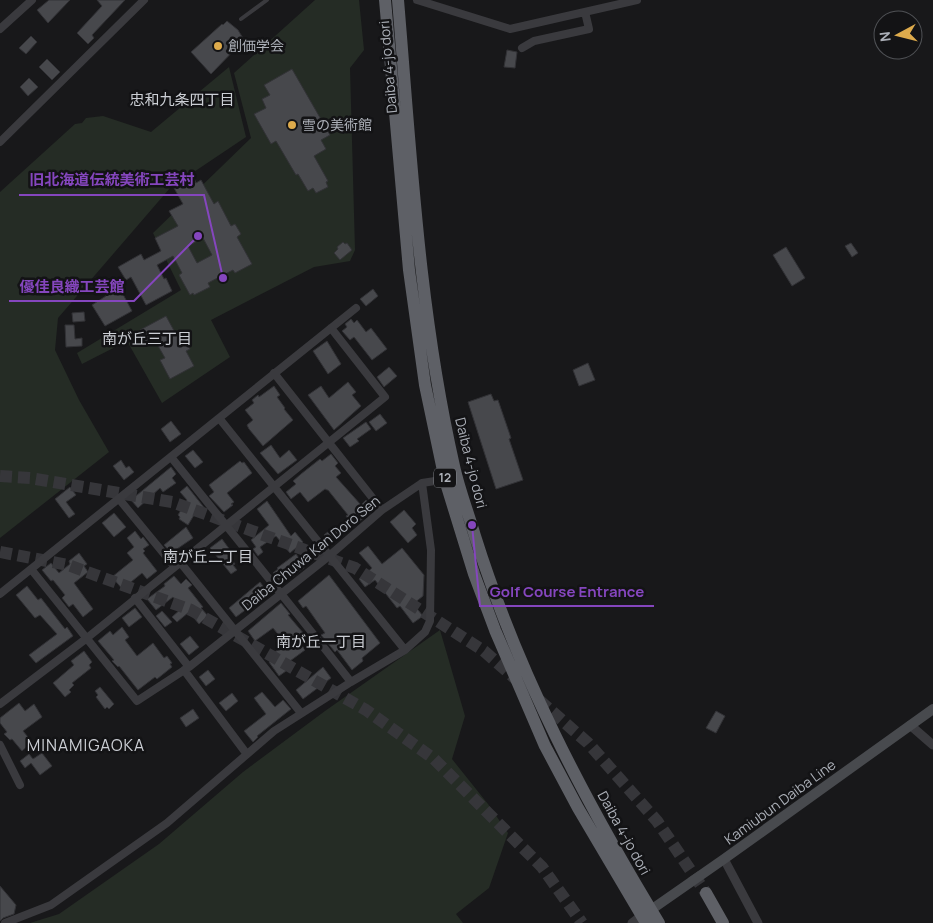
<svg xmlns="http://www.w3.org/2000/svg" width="933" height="923" font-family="Manrope,'Noto Sans JP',sans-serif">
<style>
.green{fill:#252c25}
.building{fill:#47484c;stroke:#323236;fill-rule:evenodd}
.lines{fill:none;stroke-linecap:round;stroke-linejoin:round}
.trunk-tunnel{stroke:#36363a;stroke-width:12;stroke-dasharray:12 6;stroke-linecap:butt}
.service{stroke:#3a3a3e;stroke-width:4}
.minor{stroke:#3a3a3e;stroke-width:8}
.tertiary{stroke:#3a3a3e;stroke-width:9}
.secondary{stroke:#484a4e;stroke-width:10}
.trunk{stroke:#5e6066;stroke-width:12}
.poi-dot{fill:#deab4c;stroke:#131315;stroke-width:2}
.labels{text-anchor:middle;stroke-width:5;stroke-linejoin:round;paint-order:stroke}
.shield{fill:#131315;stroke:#7e8187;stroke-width:1}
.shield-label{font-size:12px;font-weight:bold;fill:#acb0b8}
.poi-label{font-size:14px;fill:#acb0b8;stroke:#131315;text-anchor:start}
.street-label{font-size:14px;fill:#acb0b8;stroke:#131315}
.neighbourhood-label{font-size:15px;fill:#cccfd5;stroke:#131315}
.quarter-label{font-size:16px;letter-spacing:1px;fill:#cccfd5;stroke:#131315}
.leader{fill:none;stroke:#8546be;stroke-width:2}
.callout-dot{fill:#8546be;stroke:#131315;stroke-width:2}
.callout-label{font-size:15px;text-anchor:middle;font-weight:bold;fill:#8546be;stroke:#131315;stroke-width:5;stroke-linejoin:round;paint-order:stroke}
</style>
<rect width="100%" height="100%" fill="#18181a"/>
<!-- green -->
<path class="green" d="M315 0H359L364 50 350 68 355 250 350 261 314 267 211 320 230 357 162 403 127 341 82 364 77 353 181 290 153 233 251 138 234 73Z
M229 67 246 137 170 188 58 318 55 350 79 400 109 452 0 538V192L75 124 82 123 86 118 103 116 151 132Z
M440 630 465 716 452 759 488 804 508 833 489 888 456 914 463 923H30L59 914 159 844 243 772 325 711Z"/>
<!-- building -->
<path class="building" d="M49 0H70L48 23 37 10Z
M97 0H125L92 35 94 38 88 44 77 33 102 6Z
M227 21 238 30 244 40 211 74 191 52 222 24 223 25Z
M31 36 37 42 26 54 19 48Z
M507 50 517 52 515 68 504 67Z
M47 59 60 72 52 80 39 67Z
M292 69 330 135 321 140 326 149 314 156 328 181 326 182 328 187 316 193 313 188 308 191 298 174 296 175 276 141 271 144 254 114 266 108 262 99 270 95 264 85Z
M29 78 38 87 28 96 20 87Z
M194 178 196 183 201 180 214 204 218 201 231 226 235 224 241 234 237 237 252 264 235 273 233 270 208 283 210 287 194 295 193 293 190 295 179 275 182 273 173 256 157 265 164 279 166 278 172 291 146 305 131 277 126 280 118 267 141 254 144 260 161 251 155 238 178 226 169 211 183 204 174 188ZM203 238 212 255 197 263 188 246Z
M343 242 345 244 347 243 352 250 340 260 334 253 338 249 337 247Z
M851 243 858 253 852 257 845 246Z
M786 247 805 278 792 286 773 255Z
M118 285 132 311 105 326 92 305 106 296 104 293Z
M373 289 378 296 366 306 360 299Z
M84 312 85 321 73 322 72 313Z
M166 316 178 338 183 335 190 349 186 351 194 366 170 379 160 360 165 358 153 337 146 341 140 330Z
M351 319 354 323 357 320 366 332 371 328 387 349 372 360 354 337 350 340 342 331 347 327 345 324Z
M65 325H74L75 339 82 338V346L66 347Z
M327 341 341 364 328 374 313 351Z
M588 363 595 380 579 386 573 370Z
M389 367 397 376 384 387 377 377Z
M348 382 356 392 352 395 361 406 334 430 308 395 321 386 329 398Z
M274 386 280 395 277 397 285 408 284 409 293 420 263 446 249 429 247 425 253 420 245 410 254 403 252 400 258 395 259 397Z
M491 394 494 401 498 400 511 438 509 439 523 480 496 489 468 402Z
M380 414 387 423 376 431 369 422Z
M171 421 181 434 170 442 161 429Z
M366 422 371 429 357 439 359 441 350 447 343 438Z
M271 445 280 458 289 450 297 460 278 474 260 453Z
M193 450 203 462 195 468 185 456Z
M331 454 338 463 335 466 341 473 336 477 361 505 366 500 374 510 353 526 346 516 348 515 328 490H327L325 489 308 502 300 492 291 499 286 492 296 484 293 481 301 474 320 459 322 461Z
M121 460 126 468 129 466 134 472 124 480 113 466Z
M240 461 242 463 244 462 252 473 227 493 234 502 231 504 233 505 224 512 209 496 214 492 209 485Z
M171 467 176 474 172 478 176 483 163 492 160 488 138 508 131 500Z
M187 486 206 510 200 514 197 510 188 525 179 519 180 517 178 515 187 500 180 492Z
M70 487 76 495 66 502 75 514 69 518 55 499Z
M267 501 291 536 295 532 303 542 290 553 276 536 260 547 263 552 258 556 253 549 256 547 251 540 269 525 257 509Z
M404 510 416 524 412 528 417 535 408 543 390 522Z
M114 513 126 527 114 537 102 523Z
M186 527 193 538 171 553 164 545Z
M334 527 340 536 331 543 324 535Z
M135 531 141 539 143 537 149 545 143 549 145 551 143 553 157 571 147 579 142 573 131 582 132 584 124 591 112 577 133 560 127 553 134 547 127 538Z
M222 539 230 550 226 552 235 564 233 565 237 570 231 574 210 548Z
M368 546 382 564 402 548 424 575 423 596 413 604 423 616 413 623 400 606 397 608 375 580 365 587 359 579 372 568 359 553Z
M79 553 87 564 84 566 88 572 74 583 93 609 83 617 73 604 69 607 62 598 65 595 53 580 51 581 42 570 51 563 59 573 70 564 69 561Z
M296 554 305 567 292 577 289 573 279 580 273 573 278 569 277 568Z
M329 575 380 643 362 658 363 661 352 670 337 650 335 652 321 635 325 633 306 606 303 608 298 601Z
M174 576 181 584 186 579 192 585 188 588 203 607 201 608 208 616 199 624 189 612 177 622 172 617 182 608 173 597 156 610 147 599 165 586 164 584Z
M260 582 268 593 236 617 229 608Z
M27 586 38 600 41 598 65 629 67 627 73 636 36 663 29 655 57 634 40 615 35 618 16 595Z
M281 603 290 614 288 615 304 634 297 639 305 650 290 661 291 663 284 669 286 671 279 676 269 662 278 655 275 652 286 644 273 628 255 641 248 631Z
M135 608 142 617 129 627 122 618Z
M162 611 172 622 165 627 156 616Z
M122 627 129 637 125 640 137 656 153 643 164 658 167 656 172 663 170 664 172 667 157 679 155 677 138 690 119 666 118 667 112 661 114 660 98 641 110 631 113 635Z
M190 636 199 647 189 655 180 644Z
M84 651 92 662 89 665 91 668 72 683 74 685 69 690 71 692 65 697 53 683 74 665 71 661Z
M323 667 331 678 303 699 296 690Z
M208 670 215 679 206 686 199 677Z
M100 687 114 704 109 709 107 707 105 709 96 697 98 695 95 691Z
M262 692 275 707 283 700 291 709 257 736 258 737 253 742 244 731 266 714 254 698Z
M232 693 238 701 226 711 219 703Z
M19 703 25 711 34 704 42 717 23 731 32 742 22 751 12 739 10 740 4 734 7 732 0 723V718Z
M193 709 199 718 186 727 180 718Z
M716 711 725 716 716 733 706 728Z
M42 753 52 766 40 775 31 763 25 768 20 761 29 754 33 759Z
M0 886 16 905 14 914 3 918 0 921Z"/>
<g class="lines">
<!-- trunk-tunnel -->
<path class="trunk-tunnel" d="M0 476 30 478 172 502 355 568 484 651 518 681
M0 552 68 565 191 610 366 710 434 759 542 867 582 923
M539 700 588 743 657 821 706 893"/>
<!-- service -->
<path class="service" d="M241 19 267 0"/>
<!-- minor -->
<path class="minor" d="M417 0 510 29 637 0
M0 29 32 0
M522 48 534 41 589 29 585 12
M0 142 144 0
M274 373 382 510
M219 418 405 650
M171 457C231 532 292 606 351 682
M119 499 174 566
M180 562 301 713
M31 569 137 701 189 667 329 556 382 510 422 483 448 479
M0 594 356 308
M135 598 189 667
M184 670 246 753
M0 704 87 638 385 397 331 328
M0 745 20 785
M5 923 51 905 167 823 274 731 351 682 405 650 425 632 430 621 431 550 422 483"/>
<!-- tertiary -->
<path class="tertiary" d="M910 725 933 745
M724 859 758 923
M632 923 641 916"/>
<!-- secondary -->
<path class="secondary" d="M645 914 724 859 933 709"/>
<!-- trunk -->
<path class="trunk" d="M385 0 409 270 425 385 445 480 474 574 495 630 545 746 578 808 646 923
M398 0C411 155 419 313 454 466 459 489 468 512 475 536 518 673 584 800 659 923
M706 893 723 923"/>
</g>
<!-- markers -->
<g class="poi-dot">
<circle cx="218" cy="46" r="5"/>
<circle cx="292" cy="125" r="5"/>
</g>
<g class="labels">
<!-- shield labels -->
<rect class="shield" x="434" y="468.5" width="22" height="19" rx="4"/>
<g class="shield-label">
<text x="445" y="482">12</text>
</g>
<!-- poi labels -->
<g class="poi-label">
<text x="228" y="51">創価学会</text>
<text x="302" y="130">雪の美術館</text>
</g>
<!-- street labels -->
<g class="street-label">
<text transform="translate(388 67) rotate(-95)" y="5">Daiba 4-jo dori</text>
<text transform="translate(471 463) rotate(76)" y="5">Daiba 4-jo dori</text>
<text transform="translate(311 553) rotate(-39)" y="5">Daiba Chuwa Kan Doro Sen</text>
<text transform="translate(780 802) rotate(-36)" y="5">Kamiubun Daiba Line</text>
<text transform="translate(624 833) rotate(61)" y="5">Daiba 4-jo dori</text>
</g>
<!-- neighbourhood labels -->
<g class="neighbourhood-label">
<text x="182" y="105">忠和九条四丁目</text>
<text x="147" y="344">南が丘三丁目</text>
<text x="208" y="562">南が丘二丁目</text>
<text x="321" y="647">南が丘一丁目</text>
</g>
<!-- quarter labels -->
<g class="quarter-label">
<text x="86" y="751">MINAMIGAOKA</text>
</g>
</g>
<!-- callouts -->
<path class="leader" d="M223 278L204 195H19M198 236L134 301H9M472 525L480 606H654"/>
<g class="callout-dot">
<circle cx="223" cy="278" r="5"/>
<circle cx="198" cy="236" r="5"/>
<circle cx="472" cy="525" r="5"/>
</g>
<g class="callout-label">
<text x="112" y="185">旧北海道伝統美術工芸村</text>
<text x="72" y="292">優佳良織工芸館</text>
<text x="567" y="597">Golf Course Entrance</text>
</g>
<!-- north arrow -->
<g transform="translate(898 35) rotate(263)"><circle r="24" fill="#131315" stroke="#505256"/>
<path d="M0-4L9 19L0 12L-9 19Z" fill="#deab4c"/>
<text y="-8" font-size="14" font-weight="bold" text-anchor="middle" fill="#acb0b8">N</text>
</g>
</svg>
